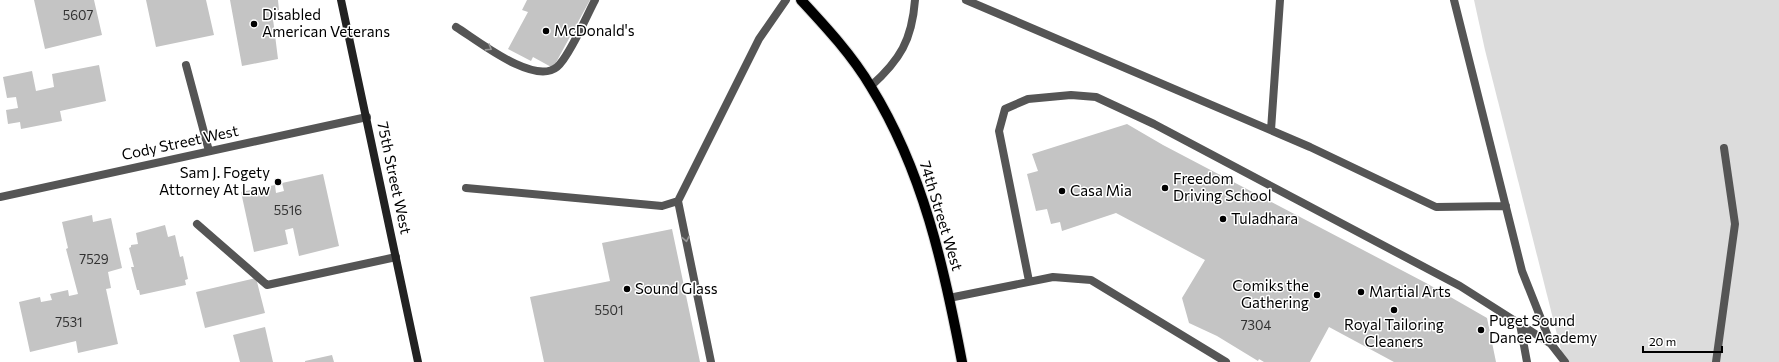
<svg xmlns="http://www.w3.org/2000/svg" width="1779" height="362" font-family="Commissioner,sans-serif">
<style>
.green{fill:#dcdcdc}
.building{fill:#c4c4c4}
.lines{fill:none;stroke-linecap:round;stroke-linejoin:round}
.primary-casing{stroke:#dbdbdb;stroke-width:12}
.lane{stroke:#555;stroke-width:8}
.street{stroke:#555;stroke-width:8}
.secondary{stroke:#222;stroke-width:8}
.primary{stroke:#000;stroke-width:10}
.oneway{stroke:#999}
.poi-dot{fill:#000;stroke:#fff;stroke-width:1.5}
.labels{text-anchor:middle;stroke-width:3;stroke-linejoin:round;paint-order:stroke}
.number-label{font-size:13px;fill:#313131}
.poi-label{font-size:15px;fill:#000;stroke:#fff;text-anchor:start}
.street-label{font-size:15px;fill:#000;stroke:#fff}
</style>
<rect width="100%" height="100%" fill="#fff"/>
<!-- green -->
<path class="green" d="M1474 0H1779V362H1564L1485 50Z"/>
<!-- building -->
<path class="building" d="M34 0H94L102 35 45 49Z
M146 0H206L214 35 156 47Z
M230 0H278L279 10 272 11 278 59 242 66Z
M527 0H590L553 68 533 57 531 61 508 49 528 12 522 10Z
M99 65 106 101 60 111 62 121 21 129 20 122 8 124 6 110 18 108 16 97 7 98 3 77 32 71 36 91 54 87 52 74Z
M1127 124 1163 145 1426 283 1487 318 1496 362H1394L1329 327 1310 362H1264L1259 359 1258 361 1217 336 1189 323 1182 298 1205 260 1116 213 1062 231 1060 222 1051 224 1047 209 1036 211 1027 174 1038 171 1032 154Z
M323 174 339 246 299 256 293 228 285 230 288 244 254 252 241 192 275 185 276 193 284 191 282 183Z
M92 215 93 222 111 218 122 268 108 272 111 288 106 289 118 344 78 353 76 341 30 352 19 302 40 297 41 302 52 300 50 294 68 290 69 296 78 294 66 249 68 248 62 222Z
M165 225 168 237 175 235 180 257 183 256 188 279 185 280 186 285 140 295 139 290H137L131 267H134L129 248 131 247V245L138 244 136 233Z
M672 229 700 362H544L530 297 610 281 602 243Z
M256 278 265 313 205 328 196 292Z
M265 327 273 362H240L233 335Z
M332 355 334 362H305V361Z"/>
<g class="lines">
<defs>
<path id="primary" d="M801 0C826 27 852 55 871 87 923 171 944 267 962 362"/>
</defs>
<!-- primary casing -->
<use href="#primary" class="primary-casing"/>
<!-- lane -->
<path class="lane" d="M966 0 1310 147 1436 207 1506 206
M1454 0 1522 271 1551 344 1565 362
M456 27C477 40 534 86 557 67 569 57 587 15 595 0
M186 65 209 151
M871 86C900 60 912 40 915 0
M1271 130 1280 0
M466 188 662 206 678 201 759 39 786 0
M678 201 711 362
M197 224 267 285 396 257
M1029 281 999 131 1005 109 1028 99 1071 95 1096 97 1154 124 1460 286 1551 344
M949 298 1053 277 1091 280 1226 362
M1520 324 1527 362
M1716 362 1735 224 1724 148"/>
<!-- street -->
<path class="street" d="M0 197 367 117"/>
<!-- secondary -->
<path class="secondary" d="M341 0 418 362"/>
<!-- primary -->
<use href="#primary" class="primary"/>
</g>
<!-- one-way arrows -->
<defs><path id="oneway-chevron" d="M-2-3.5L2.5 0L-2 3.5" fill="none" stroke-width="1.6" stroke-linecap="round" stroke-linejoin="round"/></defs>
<g class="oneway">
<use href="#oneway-chevron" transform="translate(489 48) rotate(32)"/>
<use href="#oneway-chevron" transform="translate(686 239) rotate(79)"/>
</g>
<!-- markers -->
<g class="poi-dot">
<circle cx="254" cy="24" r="4"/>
<circle cx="546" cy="31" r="4"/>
<circle cx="278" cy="182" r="4"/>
<circle cx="1165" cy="188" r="4"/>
<circle cx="1062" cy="191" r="4"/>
<circle cx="1223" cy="219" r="4"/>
<circle cx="627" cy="289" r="4"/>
<circle cx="1361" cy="292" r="4"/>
<circle cx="1317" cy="295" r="4"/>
<circle cx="1394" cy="310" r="4"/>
<circle cx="1481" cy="330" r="4"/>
</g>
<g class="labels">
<!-- number labels -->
<g class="number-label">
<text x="78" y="20">5607</text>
<text x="288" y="215">5516</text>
<text x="94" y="264">7529</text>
<text x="609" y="315">5501</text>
<text x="69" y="327">7531</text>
<text x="1256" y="330">7304</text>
</g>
<!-- poi labels -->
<g class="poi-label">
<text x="262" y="20">Disabled<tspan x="262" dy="17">American Veterans</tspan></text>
<text x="554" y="36">McDonald's</text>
<text x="270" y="178" text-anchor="end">Sam J. Fogety<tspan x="270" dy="17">Attorney At Law</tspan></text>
<text x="1173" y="184">Freedom<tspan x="1173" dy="17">Driving School</tspan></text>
<text x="1070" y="196">Casa Mia</text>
<text x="1231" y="224">Tuladhara</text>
<text x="1309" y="291" text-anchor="end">Comiks the<tspan x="1309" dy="17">Gathering</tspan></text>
<text x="635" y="294">Sound Glass</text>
<text x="1369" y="297">Martial Arts</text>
<text x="1489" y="326">Puget Sound<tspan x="1489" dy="17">Dance Academy</tspan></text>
<text x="1394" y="330" text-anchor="middle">Royal Tailoring<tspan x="1394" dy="17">Cleaners</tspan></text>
</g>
<!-- street labels -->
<g class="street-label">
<text transform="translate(180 143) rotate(-12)" y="5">Cody Street West</text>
<text transform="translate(394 178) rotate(78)" y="5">75th Street West</text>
<text transform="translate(941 216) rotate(73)" y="5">74th Street West</text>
</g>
</g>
<!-- scale -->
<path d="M1643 346v6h79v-6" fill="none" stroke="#000000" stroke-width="2"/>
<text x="1649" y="346" font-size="12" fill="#000000" stroke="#ffffff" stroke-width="3" paint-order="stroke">20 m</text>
</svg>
